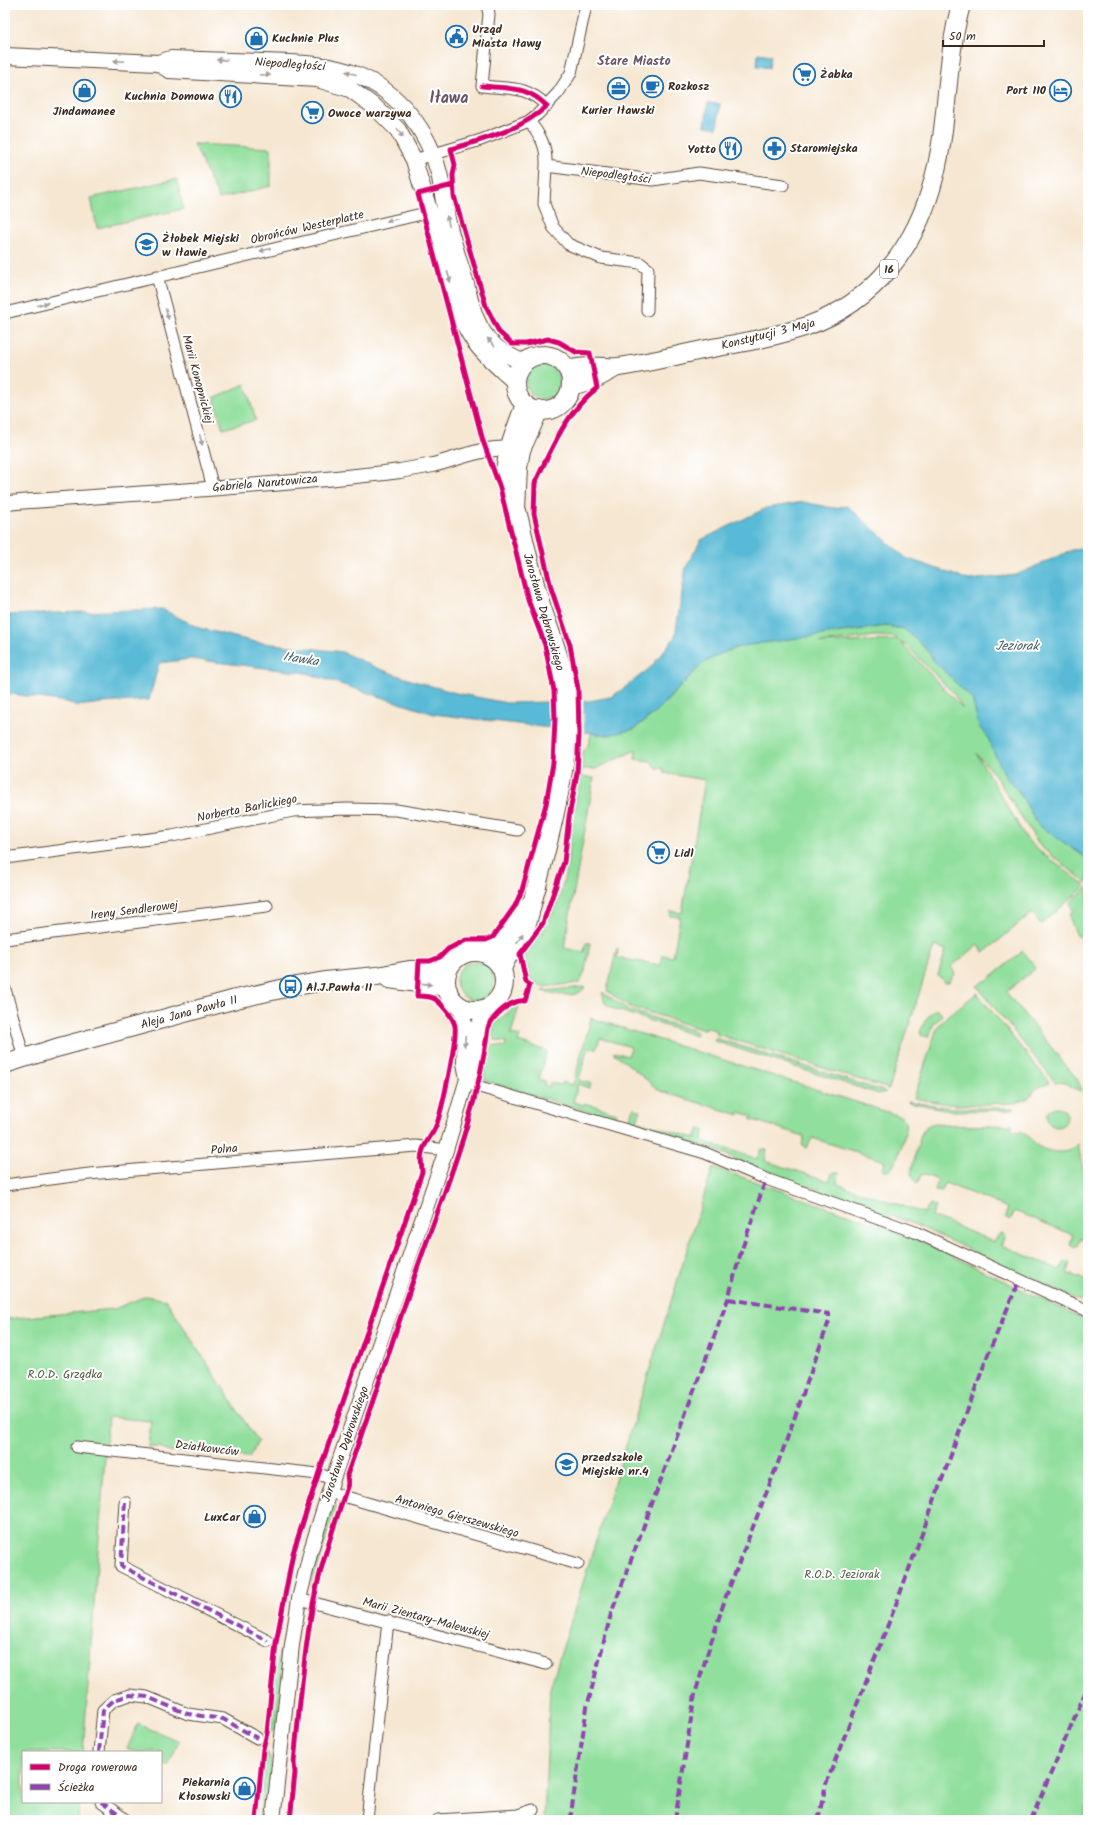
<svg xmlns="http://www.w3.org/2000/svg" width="1093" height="1825" font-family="Kalam,sans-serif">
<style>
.green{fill:#91df9d;stroke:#66845e;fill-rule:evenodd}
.water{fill:#58bad6;stroke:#4a727a}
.pier{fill:#f6e7d2}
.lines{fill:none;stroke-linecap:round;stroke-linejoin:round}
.minor-casing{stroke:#574639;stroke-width:13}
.tertiary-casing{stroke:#574639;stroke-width:16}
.secondary-casing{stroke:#574639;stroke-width:18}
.primary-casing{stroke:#574639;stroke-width:20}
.minor{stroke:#fff;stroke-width:11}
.tertiary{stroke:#fff;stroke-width:14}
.secondary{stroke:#fff;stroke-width:16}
.primary{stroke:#fff;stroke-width:18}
.quiet{stroke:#8e44ad;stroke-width:4;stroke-dasharray:8 4;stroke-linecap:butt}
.cycleway-casing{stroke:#fff;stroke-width:8}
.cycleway{stroke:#d6006c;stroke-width:5}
.oneway{fill:#a79f9a}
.labels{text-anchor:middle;stroke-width:4;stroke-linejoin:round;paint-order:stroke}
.shield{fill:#fff;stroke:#766a62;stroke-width:1}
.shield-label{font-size:11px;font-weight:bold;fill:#3b2a1e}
.poi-label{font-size:12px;font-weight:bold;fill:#3b2a1e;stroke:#fff;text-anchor:start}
.street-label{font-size:12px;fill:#3b2a1e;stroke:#fff}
.park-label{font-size:12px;fill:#556044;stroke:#fff}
.neighbourhood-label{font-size:13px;font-weight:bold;fill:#6b5566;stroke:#fff}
.water-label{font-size:13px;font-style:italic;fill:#455c5e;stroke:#fff}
.district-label{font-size:16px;font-weight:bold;fill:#6b5566;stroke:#fff}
</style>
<rect width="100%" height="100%" fill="#fff"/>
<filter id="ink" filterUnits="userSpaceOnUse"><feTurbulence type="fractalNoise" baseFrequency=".025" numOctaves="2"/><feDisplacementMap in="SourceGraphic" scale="8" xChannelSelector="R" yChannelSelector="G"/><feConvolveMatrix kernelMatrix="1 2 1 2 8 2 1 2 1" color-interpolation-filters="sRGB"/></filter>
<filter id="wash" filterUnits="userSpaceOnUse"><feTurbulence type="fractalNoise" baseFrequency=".012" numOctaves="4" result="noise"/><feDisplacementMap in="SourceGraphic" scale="16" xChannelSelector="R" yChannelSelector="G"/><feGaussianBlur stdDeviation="0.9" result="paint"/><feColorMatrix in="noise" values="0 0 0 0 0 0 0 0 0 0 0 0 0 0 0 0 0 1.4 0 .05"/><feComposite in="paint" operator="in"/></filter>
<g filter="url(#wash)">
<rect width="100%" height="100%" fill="#f6e7d2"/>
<!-- green -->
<path class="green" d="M194 144 271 148V186L219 199Z
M177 179 183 209 97 228 91 198Z
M526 382a17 17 0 1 1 34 0a17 17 0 1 1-34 0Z
M245 384 256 420 223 429 214 398Z
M885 626 904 629 930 652 933 660 972 699 1088 843V884L1040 846 994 774 976 753 1026 838 1038 850 1086 886 1041 924 1032 913 986 951 984 952 978 945 951 967 955 974 949 982H944L938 975 946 950 934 946 889 1089 716 1034 717 1031 706 1027 704 1030 629 1006 607 991 617 948 618 949 617 958 661 965 663 955 673 957 680 917 670 916 671 911 682 913 705 780 664 773V769L657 768 650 761 635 759 636 750 595 769H584L581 772 583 751 588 746 592 732 597 735 634 729 656 712 702 664 722 653 742 646 770 641ZM876 636 894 637 898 640 820 643ZM900 642 908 647 954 694 963 709Z
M581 776 594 778 564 948 584 952 586 943H590L585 971 580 983 542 987 530 982 525 956 550 920 560 896 567 867 573 818Z
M1088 887V947L1086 945 1085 937 1077 936 1069 916 1073 911 1070 903Z
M1023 951 1036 968 1006 992 1077 1079 1082 1090 1080 1091 1065 1083 1055 1082 977 986 985 980 986 981Z
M456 981a19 19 0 1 1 38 0a19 19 0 1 1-38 0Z
M585 987C577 1000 555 994 543 991Z
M602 992 629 1010 697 1032 696 1036 611 1008 605 1003Z
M977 993 1050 1083 1037 1088 1027 1099 1016 1103 954 1105 914 1098 937 1028 944 1019Z
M520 1003 511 1034 520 1036 518 1042 547 1051 539 1079 545 1081 544 1085 549 1087 550 1083 561 1085 563 1082 573 1085 591 1018 900 1116C903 1118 905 1120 906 1123 908 1131 896 1164 891 1169L882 1171 885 1161 812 1138 807 1148 802 1145 804 1136 750 1119 753 1116 739 1112V1115L660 1091 617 1055 614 1054V1052L628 1056 631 1047 600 1038 596 1049 588 1047 579 1080 591 1083 589 1088 578 1084 573 1102 584 1105 585 1103 617 1113 614 1119 486 1081 484 1077 490 1048 493 1045 505 1047 506 1042 495 1040 492 1036 494 1024Z
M934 1010H938L942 1015 933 1025 928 1037 921 1035 920 1032 926 1019Z
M715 1038 886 1092 879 1094 714 1041Z
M908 1101 953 1108H1014V1110L954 1111 908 1102Z
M1047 1117a10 10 0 1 1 20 0a10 10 0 1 1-20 0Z
M634 1108 640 1111 637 1121 695 1138 699 1129 704 1130 703 1141 757 1159 761 1149 767 1150 765 1161 829 1181 833 1172H839L837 1184 924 1213 930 1204 935 1206 932 1216 994 1242 1000 1233 1005 1236 1001 1245 1060 1270 1065 1261 1070 1262 1067 1273 1088 1281V1305L918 1226 893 1216 889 1218 875 1213 874 1209 761 1171 721 1152 629 1123 632 1110Z
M935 1123 965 1126 1012 1125V1131L1023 1132C1028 1135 1031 1141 1036 1145 1048 1153 1069 1156 1078 1144L1088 1196V1241L1080 1238 1077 1246 1075 1247 1070 1244 1073 1235 1015 1211 1010 1220 1005 1217 1008 1208 945 1183 941 1192 935 1191 938 1180 922 1174 917 1183 911 1175C911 1169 920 1134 924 1129 927 1125 931 1124 935 1123Z
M713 1167 912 1237 1088 1321V1803L1082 1820H544L550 1688Z
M146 1296 166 1300 258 1442 249 1457 166 1451 160 1447H148L151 1421 108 1417 83 1752H23V1802H79L78 1820H5V1319L114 1309Z
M337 1505 321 1555 313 1593C307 1584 324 1522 330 1511 332 1508 334 1506 337 1505Z
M279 1652 283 1663 277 1728 271 1732Z
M138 1724 179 1741 168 1766 161 1764V1752H134L127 1749Z
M266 1751 269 1756 272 1764 266 1820H260Z"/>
<!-- water -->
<path class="water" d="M758 53 771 55 769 68 757 66Z
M708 103 720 104 717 128 705 126Z
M803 502 833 508 847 506 906 558 969 580 1016 575 1072 550 1088 548V859L1038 825 1019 792 1006 777 994 753 988 737 979 727 972 699 933 660 929 652 904 629 885 626 742 646 722 653 702 664 656 712 634 729 609 735 434 714 306 673 191 659 159 663 149 700 102 703 77 706 67 702 5 693V615L162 609 199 628 255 642 342 652 377 668 414 681 456 693 507 703 589 701 611 697 623 689 650 668 675 637 686 567 701 540 766 508Z"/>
<!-- pier -->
<path class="pier" d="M583 699 584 733 551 729 550 700Z"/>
</g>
<g filter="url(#ink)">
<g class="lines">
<defs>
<path id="minor" d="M487 5 489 14 482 86C509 89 526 85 547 106
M529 121C541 136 547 147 546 166L653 180 699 173 783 185
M414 160 481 140 529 121 538 114 558 93 571 73 586 5
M546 166 544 204 553 227 568 244 601 258 640 263 648 269 647 310
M157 276 213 488
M5 313 430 212
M5 858 172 836 293 811 347 809 396 810 518 830
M5 939 267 906
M5 989 24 1058
M466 1083 705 1153 766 1179 915 1232 1088 1311
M5 1185 89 1174 416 1146 446 1150
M77 1447 318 1474 333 1479
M329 1492 578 1564
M125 1502 121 1566 268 1641
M299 1599 546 1664
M99 1752 103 1710 114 1700 130 1695 147 1697 188 1714 223 1719 257 1738
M101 1802 126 1820
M367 1820 388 1621
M438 1820 518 1815 533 1810"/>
<path id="tertiary" d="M5 503C137 493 269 487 400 471 411 469 422 467 433 465 461 458 489 444 518 450
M459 1004 465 1023 464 1063 467 1079
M273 1820 292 1645 299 1599 311 1550 333 1479 446 1150 467 1079 473 1066 479 1024 486 1008"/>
<path id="secondary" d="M5 56 158 63 171 59C201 60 231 61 262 62 293 63 327 63 357 75 398 91 428 130 439 173 443 190 444 207 448 223 453 244 460 264 466 284 471 305 476 329 493 344 501 353 513 357 523 363
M158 63 169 70 317 79 350 89 375 107 398 130 414 160 461 317C474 348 490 359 515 382"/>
<path id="primary" d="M515 383a28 28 0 1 1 56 0a28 28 0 1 1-56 0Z
M568 370C576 368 585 367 593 367 601 366 610 368 618 367 648 363 677 355 707 349 740 343 775 337 807 326 875 302 917 245 934 178 949 122 945 61 961 5
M571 386 595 379 617 367
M516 508 518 468 521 450 539 410
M446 981a29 29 0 1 1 58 0a29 29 0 1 1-58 0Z
M484 953C502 947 505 934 516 919 519 914 525 910 529 905
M502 970C506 954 517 945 524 931 530 917 532 901 537 886 553 821 573 757 565 689 562 660 550 633 541 605 531 574 525 542 517 511 514 502 507 495 506 486 501 462 517 427 525 404
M389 979 440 986 448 990
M5 1064 56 1048 236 999 290 987 325 981 377 976 409 970 441 969 452 963"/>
</defs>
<!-- minor casing -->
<use href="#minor" class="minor-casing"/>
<!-- tertiary casing -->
<use href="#tertiary" class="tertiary-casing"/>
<!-- secondary casing -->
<use href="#secondary" class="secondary-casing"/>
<!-- primary casing -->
<use href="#primary" class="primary-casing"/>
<!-- minor -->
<use href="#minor" class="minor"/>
<!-- tertiary -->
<use href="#tertiary" class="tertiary"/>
<!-- secondary -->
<use href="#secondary" class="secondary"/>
<!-- primary -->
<use href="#primary" class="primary"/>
<!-- quiet -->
<path class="quiet" d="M125 1502 121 1566 268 1641
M99 1752 103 1710 114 1700 130 1695 147 1697 188 1714 223 1719 257 1738
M101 1802 126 1820
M570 1820 587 1707 611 1614 728 1299 741 1252 766 1179
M675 1820 695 1694 706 1658 726 1596 783 1450 829 1321V1314L728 1299
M818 1820 826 1784 898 1599 987 1357 1019 1281
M1031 1820 1088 1686"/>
<defs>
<path id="cycleway" d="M256 1820 263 1749 267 1733 276 1643 293 1553 321 1466 422 1172C422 1166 420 1159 422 1153 424 1143 432 1136 436 1126 442 1111 457 1040 455 1026 453 1017 443 1005 435 999 430 996 423 996 417 996L419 961H430L440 957 448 949 466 940H486L493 937 515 906 522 890 546 804 553 763 555 719 554 691 545 645 528 600 500 488 483 441 418 194 453 185
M290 1820 295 1773 294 1763C299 1712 303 1660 312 1609 320 1566 334 1526 348 1484L347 1475 357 1447C380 1382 400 1316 423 1252 450 1177 478 1108 488 1028 493 1016 510 999 525 1001L530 985 526 982 520 954 543 923 564 862 569 817 577 773 579 734 578 689 570 645 551 588 534 514 535 483C552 448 566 412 597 388L590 353 576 352 559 342 548 339 526 344H512L499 332 486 306 454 196 453 175 455 165 451 149C485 139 521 130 547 106 526 85 509 89 482 86"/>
</defs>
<!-- cycleway casing -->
<use href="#cycleway" class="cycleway-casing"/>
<!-- cycleway -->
<use href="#cycleway" class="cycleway"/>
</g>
<!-- one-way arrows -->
<defs><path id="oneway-solid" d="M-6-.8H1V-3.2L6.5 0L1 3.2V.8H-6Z"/></defs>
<g class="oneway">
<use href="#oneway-solid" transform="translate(222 60) rotate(-178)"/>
<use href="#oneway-solid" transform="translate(119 61) rotate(-177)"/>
<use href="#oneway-solid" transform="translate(351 73) rotate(-162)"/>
<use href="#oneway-solid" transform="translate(265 75) rotate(3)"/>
<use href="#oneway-solid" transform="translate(400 133) rotate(56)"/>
<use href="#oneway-solid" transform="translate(392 220) rotate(168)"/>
<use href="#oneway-solid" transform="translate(448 221) rotate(-103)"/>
<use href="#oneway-solid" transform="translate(265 250) rotate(166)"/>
<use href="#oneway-solid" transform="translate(449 277) rotate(73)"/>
<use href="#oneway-solid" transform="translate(43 304) rotate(-14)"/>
<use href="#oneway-solid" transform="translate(167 314) rotate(75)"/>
<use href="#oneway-solid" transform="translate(491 342) rotate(-132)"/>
<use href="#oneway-solid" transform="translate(201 440) rotate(76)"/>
<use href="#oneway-solid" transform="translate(520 938) rotate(-57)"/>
<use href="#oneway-solid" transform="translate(426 984) rotate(8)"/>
<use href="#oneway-solid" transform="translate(465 1041) rotate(93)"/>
</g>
</g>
<!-- icons -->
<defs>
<symbol id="civic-ring" viewBox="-11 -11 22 22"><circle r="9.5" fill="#fff" stroke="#1f6fb2" stroke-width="1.5"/><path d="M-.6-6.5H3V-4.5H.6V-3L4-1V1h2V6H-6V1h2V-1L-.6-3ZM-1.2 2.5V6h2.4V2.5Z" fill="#1f6fb2"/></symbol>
<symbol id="shop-ring" viewBox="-11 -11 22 22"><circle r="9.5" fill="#fff" stroke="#1f6fb2" stroke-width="1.5"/><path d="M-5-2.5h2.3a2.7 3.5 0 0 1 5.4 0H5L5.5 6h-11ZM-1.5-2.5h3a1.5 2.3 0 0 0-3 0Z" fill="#1f6fb2"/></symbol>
<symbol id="supermarket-ring" viewBox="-11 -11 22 22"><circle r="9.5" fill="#fff" stroke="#1f6fb2" stroke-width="1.5"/><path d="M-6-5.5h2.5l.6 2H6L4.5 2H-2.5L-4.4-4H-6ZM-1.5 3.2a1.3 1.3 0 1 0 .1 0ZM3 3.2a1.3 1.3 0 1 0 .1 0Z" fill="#1f6fb2"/></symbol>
<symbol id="cafe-ring" viewBox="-11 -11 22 22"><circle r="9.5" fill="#fff" stroke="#1f6fb2" stroke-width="1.5"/><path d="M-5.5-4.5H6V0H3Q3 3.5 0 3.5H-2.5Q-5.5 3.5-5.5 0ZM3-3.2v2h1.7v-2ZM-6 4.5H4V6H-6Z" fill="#1f6fb2"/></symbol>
<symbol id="office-ring" viewBox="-11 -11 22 22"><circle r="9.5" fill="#fff" stroke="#1f6fb2" stroke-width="1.5"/><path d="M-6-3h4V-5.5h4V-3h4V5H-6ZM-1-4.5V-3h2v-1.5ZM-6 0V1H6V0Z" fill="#1f6fb2"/></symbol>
<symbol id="hotel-ring" viewBox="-11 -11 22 22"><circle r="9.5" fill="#fff" stroke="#1f6fb2" stroke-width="1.5"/><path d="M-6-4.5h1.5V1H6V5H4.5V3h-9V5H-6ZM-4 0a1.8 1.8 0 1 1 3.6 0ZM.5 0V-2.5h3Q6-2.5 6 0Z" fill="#1f6fb2"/></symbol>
<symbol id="restaurant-ring" viewBox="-11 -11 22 22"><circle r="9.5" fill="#fff" stroke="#1f6fb2" stroke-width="1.5"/><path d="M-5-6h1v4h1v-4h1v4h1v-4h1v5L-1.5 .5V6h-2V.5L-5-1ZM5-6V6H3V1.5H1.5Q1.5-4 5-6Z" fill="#1f6fb2"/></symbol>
<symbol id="pharmacy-ring" viewBox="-11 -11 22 22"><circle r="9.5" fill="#fff" stroke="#1f6fb2" stroke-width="1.5"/><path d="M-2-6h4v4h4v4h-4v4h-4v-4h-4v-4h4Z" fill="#1f6fb2"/></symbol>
<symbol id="school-ring" viewBox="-11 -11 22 22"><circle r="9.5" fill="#fff" stroke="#1f6fb2" stroke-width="1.5"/><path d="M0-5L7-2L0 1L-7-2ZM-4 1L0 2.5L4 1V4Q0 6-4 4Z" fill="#1f6fb2"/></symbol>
<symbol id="bus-ring" viewBox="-11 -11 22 22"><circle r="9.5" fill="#fff" stroke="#1f6fb2" stroke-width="1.5"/><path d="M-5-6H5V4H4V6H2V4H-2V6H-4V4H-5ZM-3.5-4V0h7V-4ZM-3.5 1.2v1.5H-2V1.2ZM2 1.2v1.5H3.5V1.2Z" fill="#1f6fb2"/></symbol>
</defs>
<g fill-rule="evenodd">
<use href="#civic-ring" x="444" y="24" width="25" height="25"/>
<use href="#shop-ring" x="244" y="26" width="25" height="25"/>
<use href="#supermarket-ring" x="792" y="62" width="25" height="25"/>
<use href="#cafe-ring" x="640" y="74" width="25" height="25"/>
<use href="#office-ring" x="606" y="76" width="25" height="25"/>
<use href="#shop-ring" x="72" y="78" width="25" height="25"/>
<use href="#hotel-ring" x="1048" y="78" width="25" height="25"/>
<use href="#restaurant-ring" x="218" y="84" width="25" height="25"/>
<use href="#supermarket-ring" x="300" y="100" width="25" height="25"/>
<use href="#pharmacy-ring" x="762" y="136" width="25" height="25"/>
<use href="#restaurant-ring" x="718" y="136" width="25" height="25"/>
<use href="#school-ring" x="134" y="232" width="25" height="25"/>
<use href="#supermarket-ring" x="646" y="840" width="25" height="25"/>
<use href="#bus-ring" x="278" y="974" width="25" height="25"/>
<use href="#school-ring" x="554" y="1452" width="25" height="25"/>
<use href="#shop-ring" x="242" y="1504" width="25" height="25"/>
<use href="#shop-ring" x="232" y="1776" width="25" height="25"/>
</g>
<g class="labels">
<!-- shield labels -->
<rect class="shield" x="880" y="260" width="18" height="18" rx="3"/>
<g class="shield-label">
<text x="889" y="273">16</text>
</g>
<!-- poi labels -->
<g class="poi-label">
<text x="472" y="33">Urząd<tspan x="472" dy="14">Miasta Iławy</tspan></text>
<text x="272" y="42">Kuchnie Plus</text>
<text x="820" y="78">Żabka</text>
<text x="668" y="90">Rozkosz</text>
<text x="1046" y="94" text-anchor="end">Port 110</text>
<text x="214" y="100" text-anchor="end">Kuchnia Domowa</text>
<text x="618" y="114" text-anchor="middle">Kurier Iławski</text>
<text x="84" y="115" text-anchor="middle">Jindamanee</text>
<text x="328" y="117">Owoce warzywa</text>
<text x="790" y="152">Staromiejska</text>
<text x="716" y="153" text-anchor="end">Yotto</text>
<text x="162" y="242">Żłobek Miejski<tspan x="162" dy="14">w Iławie</tspan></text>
<text x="674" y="857">Lidl</text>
<text x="306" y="991">Al.J.Pawła II</text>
<text x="582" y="1461">przedszkole<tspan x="582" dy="14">Miejskie nr.4</tspan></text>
<text x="240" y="1521" text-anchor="end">LuxCar</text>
<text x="230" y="1786" text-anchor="end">Piekarnia<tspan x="230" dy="14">Kłosowski</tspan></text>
</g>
<!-- street labels -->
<g class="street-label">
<text transform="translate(290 64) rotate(4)" y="4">Niepodległości</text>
<text transform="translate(616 175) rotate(7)" y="4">Niepodległości</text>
<text transform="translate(307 227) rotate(-13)" y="4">Obrońców Westerplatte</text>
<text transform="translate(768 334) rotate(-14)" y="4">Konstytucji 3 Maja</text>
<text transform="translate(198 379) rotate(75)" y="4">Marii Konopnickiej</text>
<text transform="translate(265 483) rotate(-5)" y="4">Gabriela Narutowicza</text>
<text transform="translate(544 612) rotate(74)" y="4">Jarosława Dąbrowskiego</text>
<text transform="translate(247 808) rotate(-11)" y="4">Norberta Barlickiego</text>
<text transform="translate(134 910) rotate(-7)" y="4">Ireny Sendlerowej</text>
<text transform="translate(189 1012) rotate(-15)" y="4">Aleja Jana Pawła II</text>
<text transform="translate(224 1149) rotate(-5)" y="4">Polna</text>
<text transform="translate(345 1444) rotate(-71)" y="4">Jarosława Dąbrowskiego</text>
<text transform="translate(207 1448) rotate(7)" y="4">Działkowców</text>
<text transform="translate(457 1516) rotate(16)" y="4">Antoniego Gierszewskiego</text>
<text transform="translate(426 1618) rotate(15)" y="4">Marii Zientary-Malewskiej</text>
</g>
<!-- park labels -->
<g class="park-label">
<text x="65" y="1378">R.O.D. Grządka</text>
<text x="842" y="1578">R.O.D. Jeziorak</text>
</g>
<!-- neighbourhood labels -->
<g class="neighbourhood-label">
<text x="634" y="65">Stare Miasto</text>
</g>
<!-- water labels -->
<g class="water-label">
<text x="1017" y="650">Jeziorak</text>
<text transform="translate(301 658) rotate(9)" y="5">Iławka</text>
</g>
<!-- district labels -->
<g class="district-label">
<text x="449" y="103">Iława</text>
</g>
</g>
<!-- margin -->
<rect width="1093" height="1825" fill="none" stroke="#fff" stroke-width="20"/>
<!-- legend -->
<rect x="22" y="1751" width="140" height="52" fill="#ffffff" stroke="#b1aaa5"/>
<rect x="30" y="1764" width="20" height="6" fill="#d6006c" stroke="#b1aaa5"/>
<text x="58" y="1771" font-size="12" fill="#3b2a1e">Droga rowerowa</text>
<rect x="30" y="1784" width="20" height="6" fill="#8e44ad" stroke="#b1aaa5"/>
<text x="58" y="1791" font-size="12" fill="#3b2a1e">Ścieżka</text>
<!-- scale -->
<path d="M943 40v6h101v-6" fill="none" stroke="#3b2a1e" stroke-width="2"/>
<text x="949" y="40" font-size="12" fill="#3b2a1e" stroke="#ffffff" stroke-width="3" paint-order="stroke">50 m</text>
</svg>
